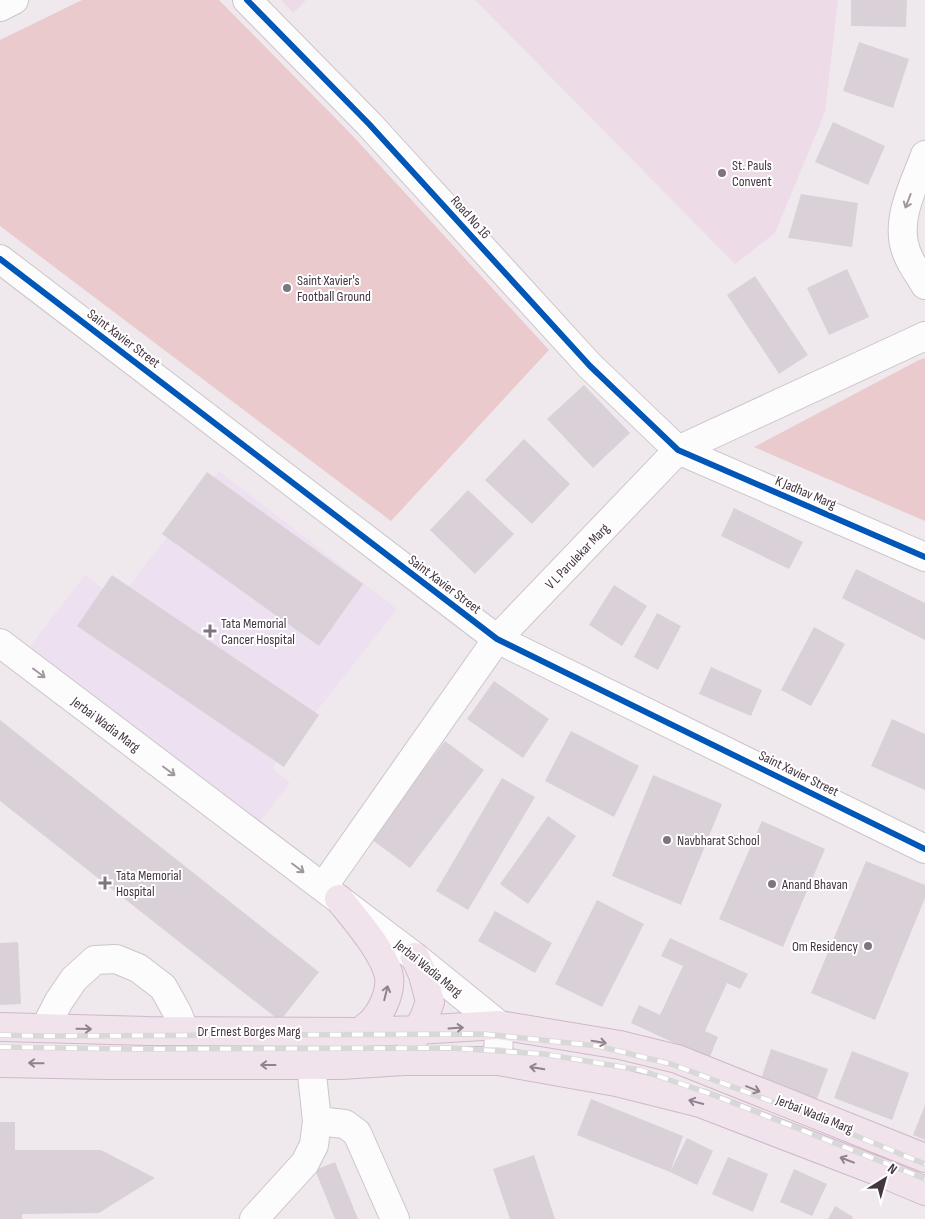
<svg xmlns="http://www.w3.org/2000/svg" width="925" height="1219" font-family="'Sofia Sans Condensed',sans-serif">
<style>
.education{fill:#eddbe8}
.medical{fill:#ede0f0}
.green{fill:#eacacc}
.building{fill:#d9d1d7}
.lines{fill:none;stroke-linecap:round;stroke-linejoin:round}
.minor-casing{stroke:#ccc5ca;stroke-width:30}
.major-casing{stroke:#d0b7ca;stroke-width:30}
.minor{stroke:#fdfcfc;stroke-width:28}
.major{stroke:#f0e3ec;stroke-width:28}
.rail-casing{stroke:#d9d8d9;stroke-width:5.5}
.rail{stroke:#fff;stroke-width:4;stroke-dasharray:11;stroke-linecap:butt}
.cycleway-casing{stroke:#fff;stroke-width:9}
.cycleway{stroke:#0057b8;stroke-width:6}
.oneway{stroke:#a0989f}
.oneway2{stroke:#91838e}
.poi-dot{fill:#80747e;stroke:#fff;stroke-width:2}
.labels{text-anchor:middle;stroke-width:4;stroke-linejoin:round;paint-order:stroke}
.poi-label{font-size:14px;fill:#443542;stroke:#fff;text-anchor:start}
.street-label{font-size:14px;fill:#443542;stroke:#fff}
</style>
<rect width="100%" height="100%" fill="#efe9ee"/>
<!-- education -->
<path class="education" d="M281 0H306L293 13Z
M475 0H838L825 112 775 233 735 264Z"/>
<!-- medical -->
<path class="medical" d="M219 471 397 609 272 768 290 783 252 832 24 654 85 575 118 600Z"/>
<!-- green -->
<path class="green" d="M82 0H219L351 134 549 350 391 521 0 226V40Z
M925 358V521L754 447 919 360Z"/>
<!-- building -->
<path class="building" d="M851 0H907L906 27 851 26Z
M859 42 909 59 893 108 843 91Z
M833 122 885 146 868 185 815 162Z
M801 194 858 203 852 247 788 238Z
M847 269 869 317 829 335 807 288Z
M755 276 808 355 779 374 727 295Z
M584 385 630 433 593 468 547 419Z
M524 439 570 484 532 524 485 480Z
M207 472 363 584 319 646 162 534Z
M468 490 514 534 475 574 430 530Z
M734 508 803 542 789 569 721 536Z
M856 569 925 603V640L842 598Z
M112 575 319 715 284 767 77 626Z
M614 585 647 606 622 646 589 625Z
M657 613 681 626 658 670 634 657Z
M814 627 845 644 811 706 781 690Z
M711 667 762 690 751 716 699 694Z
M494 681 549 719 523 758 467 719Z
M892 719 925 734V790L871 766Z
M0 720 319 972 280 1021 0 801Z
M571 731 639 766 614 817 545 781Z
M445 741 484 770 410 868 371 839Z
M653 775 722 804 681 905 612 876Z
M502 778 535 797 468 910 436 891Z
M548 816 576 836 528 904 500 884Z
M762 821 825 849 783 947 719 919Z
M866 861 925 885V898L875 1020 811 993Z
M597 900 644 924 602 1007 555 984Z
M495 911 552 943 535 973 478 941Z
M670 938 748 974 740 989 727 983 705 1031 718 1037 709 1059 631 1023 639 1005 660 1015 683 966 661 956Z
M18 942 21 1004 0 1005V943Z
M771 1049 828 1069 814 1107 758 1088Z
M852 1051 909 1073 892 1120 834 1098Z
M591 1099 683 1136 670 1172 577 1135Z
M925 1105V1140L913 1135Z
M0 1122H15V1150H101L155 1178 99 1213 22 1214V1219H0Z
M687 1138 713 1151 697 1185 670 1172Z
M534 1155 555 1219H510L493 1169Z
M728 1157 768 1174 753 1212 712 1194Z
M335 1162 358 1219H335L315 1170Z
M794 1169 827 1184 812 1216 780 1202Z
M835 1206 853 1217 852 1219H828Z"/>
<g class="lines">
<defs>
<path id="minor" d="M247 0 369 124 590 366 678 450 925 557
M0 7 14 0
M925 155C913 188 892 224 909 258 913 267 920 276 925 285
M0 259 497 639 925 849
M0 643 415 957 499 1025 498 1061
M323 887 497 639 678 450 925 336
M45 1028 59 1001 74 979 95 960 116 959 138 968 163 987 177 1012 182 1024 183 1031
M317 1121 345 1124 357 1133 395 1219
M254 1219 305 1163 314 1145 317 1121 311 1065"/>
<path id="major" d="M339 899C354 918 385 953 389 977 391 989 384 1007 376 1017 370 1026 361 1028 355 1039
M0 1027 148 1031 359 1032 417 1030 499 1025 620 1045 677 1059 925 1158
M412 1044 417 1030 424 1018 430 1002 423 975 415 957
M0 1063 107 1065H341L404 1061H498L616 1082 700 1103 882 1173 925 1191"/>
</defs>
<!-- minor casing -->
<use href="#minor" class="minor-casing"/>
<!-- major casing -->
<use href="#major" class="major-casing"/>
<!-- minor -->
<use href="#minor" class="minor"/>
<!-- major -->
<use href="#major" class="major"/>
<defs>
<path id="rail" d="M0 1035 45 1036 484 1034 598 1046 671 1064 776 1103 925 1164
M0 1047 135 1049 451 1048 544 1054 640 1070 711 1094 925 1179"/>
</defs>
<!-- rail casing -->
<use href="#rail" class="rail-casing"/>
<!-- rail -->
<use href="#rail" class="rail"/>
<defs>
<path id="cycleway" d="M247 0 369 124 590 366 678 450 925 557
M0 259 497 639 925 849"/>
</defs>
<!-- cycleway casing -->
<use href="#cycleway" class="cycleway-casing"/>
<!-- cycleway -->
<use href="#cycleway" class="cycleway"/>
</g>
<!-- one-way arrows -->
<defs><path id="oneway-shaft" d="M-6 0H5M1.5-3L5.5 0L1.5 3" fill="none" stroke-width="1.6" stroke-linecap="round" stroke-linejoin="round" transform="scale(1.25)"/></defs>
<g class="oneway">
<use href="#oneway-shaft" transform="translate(908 201) rotate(111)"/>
<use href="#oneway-shaft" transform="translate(39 673) rotate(37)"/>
<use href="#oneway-shaft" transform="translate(169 771) rotate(37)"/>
<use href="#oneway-shaft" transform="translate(298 868) rotate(37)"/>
</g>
<g class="oneway2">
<use href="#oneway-shaft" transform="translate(386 993) rotate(-76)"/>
<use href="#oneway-shaft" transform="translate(456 1028) rotate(-4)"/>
<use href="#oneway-shaft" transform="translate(84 1029) rotate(1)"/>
<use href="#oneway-shaft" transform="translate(599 1042) rotate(10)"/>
<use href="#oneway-shaft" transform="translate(36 1063) rotate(-179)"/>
<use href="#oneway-shaft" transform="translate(268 1065) rotate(-180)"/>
<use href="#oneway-shaft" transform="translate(537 1068) rotate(-170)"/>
<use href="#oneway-shaft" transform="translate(753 1089) rotate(22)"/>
<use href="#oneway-shaft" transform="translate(696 1102) rotate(-165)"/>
<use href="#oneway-shaft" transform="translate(847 1160) rotate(-159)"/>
</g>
<!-- markers -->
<g class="poi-dot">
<circle cx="722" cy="173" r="5"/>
<circle cx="287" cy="288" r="5"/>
<path d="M207.5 623.5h5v5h5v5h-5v5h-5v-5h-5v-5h5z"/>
<circle cx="667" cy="840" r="5"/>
<path d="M102.5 875.5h5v5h5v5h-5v5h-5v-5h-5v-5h5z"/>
<circle cx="772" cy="884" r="5"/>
<circle cx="868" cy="946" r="5"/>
</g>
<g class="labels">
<!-- poi labels -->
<g class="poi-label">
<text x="732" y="170">St. Pauls<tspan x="732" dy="16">Convent</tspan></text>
<text x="297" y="285">Saint Xavier's<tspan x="297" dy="16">Football Ground</tspan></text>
<text x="221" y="628">Tata Memorial<tspan x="221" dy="16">Cancer Hospital</tspan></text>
<text x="677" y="845">Navbharat School</text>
<text x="116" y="880">Tata Memorial<tspan x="116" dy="16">Hospital</tspan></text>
<text x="782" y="889">Anand Bhavan</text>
<text x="858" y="951" text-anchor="end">Om Residency</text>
</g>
<!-- street labels -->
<g class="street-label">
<text transform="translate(471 217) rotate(48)" y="5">Road No 16</text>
<text transform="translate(124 338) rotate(37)" y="5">Saint Xavier Street</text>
<text transform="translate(806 492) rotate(23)" y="5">K Jadhav Marg</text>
<text transform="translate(577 556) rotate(-46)" y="5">V L Parulekar Marg</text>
<text transform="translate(445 584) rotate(37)" y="5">Saint Xavier Street</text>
<text transform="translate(106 724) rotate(37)" y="5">Jerbai Wadia Marg</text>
<text transform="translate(799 773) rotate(26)" y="5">Saint Xavier Street</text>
<text transform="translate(429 968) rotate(39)" y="5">Jerbai Wadia Marg</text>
<text x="249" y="1036">Dr Ernest Borges Marg</text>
<text transform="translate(815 1114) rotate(22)" y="5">Jerbai Wadia Marg</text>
</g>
</g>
<!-- north arrow -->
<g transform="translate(885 1179) rotate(37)" stroke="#ffffff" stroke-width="4" paint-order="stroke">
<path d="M0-4L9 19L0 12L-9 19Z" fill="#443542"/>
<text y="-8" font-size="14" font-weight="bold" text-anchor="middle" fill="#443542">N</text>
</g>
</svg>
